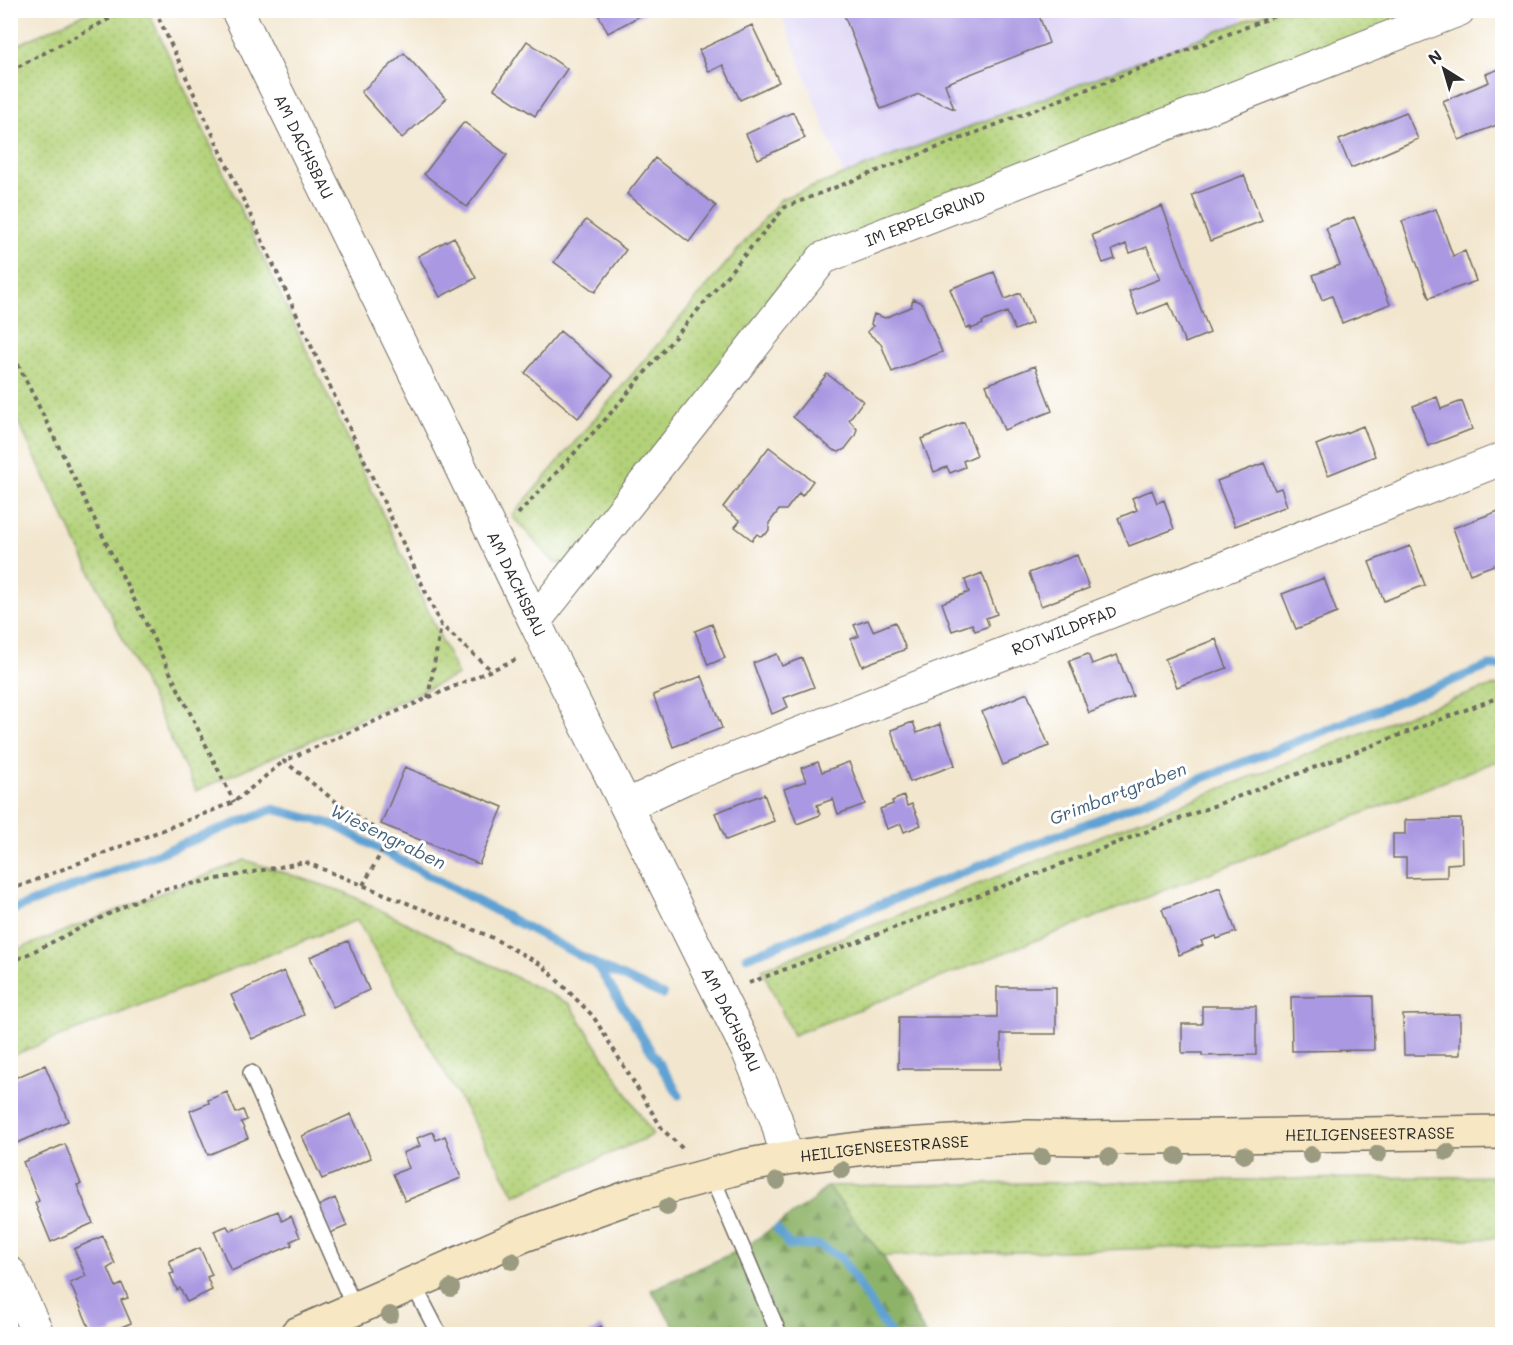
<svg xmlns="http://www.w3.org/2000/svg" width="1513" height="1345" font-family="Mali,sans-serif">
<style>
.built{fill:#ded5f5}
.grass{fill:url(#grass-dots);stroke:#6e7e52;stroke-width:1.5}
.forest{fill:url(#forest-firs);stroke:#5c6f4a;stroke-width:1.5}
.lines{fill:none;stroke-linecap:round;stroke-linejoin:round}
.stream{stroke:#5fa1d3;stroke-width:9}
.building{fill:#aa98e2}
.lane-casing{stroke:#716c64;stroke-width:18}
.street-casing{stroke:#716c64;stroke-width:34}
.secondary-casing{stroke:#716c64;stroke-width:36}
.path{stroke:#716c64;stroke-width:4;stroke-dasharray:4.5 4.5;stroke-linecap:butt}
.lane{stroke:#fff;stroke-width:15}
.street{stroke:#fff;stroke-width:32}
.secondary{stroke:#f7e8c3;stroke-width:33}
.tree{fill:#9b9b81}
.labels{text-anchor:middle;stroke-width:6;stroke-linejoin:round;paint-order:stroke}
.street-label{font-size:16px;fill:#2b2b2b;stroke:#fff}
.water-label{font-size:18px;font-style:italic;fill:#426077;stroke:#fff}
</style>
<defs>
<pattern id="grass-dots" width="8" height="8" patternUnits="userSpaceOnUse" patternTransform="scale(1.5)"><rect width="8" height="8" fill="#b2d178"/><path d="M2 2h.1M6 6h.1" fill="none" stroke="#99b468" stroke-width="1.8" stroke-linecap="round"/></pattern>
<pattern id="forest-firs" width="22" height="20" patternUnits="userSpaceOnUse" patternTransform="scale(1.5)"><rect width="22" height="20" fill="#8db368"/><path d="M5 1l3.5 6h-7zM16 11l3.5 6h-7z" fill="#739256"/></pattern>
</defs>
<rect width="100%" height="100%" fill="#fff"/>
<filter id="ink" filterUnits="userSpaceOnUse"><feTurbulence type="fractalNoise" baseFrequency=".0167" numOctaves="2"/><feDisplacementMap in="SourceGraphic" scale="12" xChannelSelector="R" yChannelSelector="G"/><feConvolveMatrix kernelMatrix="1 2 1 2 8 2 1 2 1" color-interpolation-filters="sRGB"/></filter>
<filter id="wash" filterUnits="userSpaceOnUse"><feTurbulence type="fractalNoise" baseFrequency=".008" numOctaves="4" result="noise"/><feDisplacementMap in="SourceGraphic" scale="24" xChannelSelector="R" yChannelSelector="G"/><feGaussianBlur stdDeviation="1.35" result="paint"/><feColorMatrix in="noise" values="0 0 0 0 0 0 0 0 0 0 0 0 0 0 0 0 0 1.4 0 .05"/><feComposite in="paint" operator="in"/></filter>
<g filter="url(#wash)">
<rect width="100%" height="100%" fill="#f2e6ce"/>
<!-- built -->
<path class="built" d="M1239 10 1243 21 843 175 780 11Z"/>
<!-- grass -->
<path class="grass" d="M90 11H148L458 675 196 791 11 407V48Z
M1270 11H1433L861 232 566 565 553 561 512 516 781 199Z
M1502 685V759L793 1035 762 969 1415 712 1486 688Z
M245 860 344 892 570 1004 653 1135 515 1195 357 920 11 1056V952Z
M1502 1176V1238L883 1256 827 1186Z"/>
<!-- forest -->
<path class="forest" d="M827 1186 883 1256 925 1334H679L651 1290 742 1249 812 1201Z"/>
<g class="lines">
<!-- stream -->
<path class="stream" d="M10 911 273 809 332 824 596 964 679 1095
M747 957 1489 666H1502
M597 965 663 995
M777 1229 789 1245H818L841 1257 890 1334"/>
</g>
<g id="blocks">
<!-- building -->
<path class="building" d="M596 10H651L608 33Z
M842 10H916L918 16 932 10H1037L1049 43 945 84 954 109 919 94 881 109Z
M1116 10H1136V11L1118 17Z
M752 25 779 82 740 100 723 65 709 72 699 50Z
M527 41 567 69 535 116 494 89Z
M404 53 446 99 402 138 361 92Z
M1502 68V109L1500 110 1502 123 1459 140 1443 101 1489 82 1486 74Z
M793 112 805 138 758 159 746 134Z
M1406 112 1418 139 1351 168 1339 140Z
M464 122 507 155 467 207 424 174Z
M655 158 716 206 689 242 627 194Z
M1244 175 1262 221 1210 241 1192 195Z
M1162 206 1210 333 1185 343 1169 303 1138 315 1129 291 1160 279 1147 247 1130 253 1126 244 1112 250 1115 259 1103 263 1092 235Z
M1436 209 1453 256 1465 251 1476 281 1429 298 1402 221Z
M1354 217 1390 304 1342 323 1332 296 1322 300 1313 275 1340 265 1326 228Z
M586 220 626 250 595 292 554 262Z
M454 237 476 278 440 297 418 256Z
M994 272 1005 299 1020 293 1032 323 1015 330 1007 312 982 322 983 324 971 329V327L966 328 950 289Z
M913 299 922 303 942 352 892 372 881 344 867 332 873 326 871 324 874 314 885 318 911 307Z
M560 331 613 376 578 418 525 373Z
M1035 366 1052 411 1004 430 986 385Z
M827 374 863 401 849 420 857 429 855 436 845 449 839 452 833 450 793 417Z
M1437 397 1441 409 1462 401 1472 429 1428 446 1413 406Z
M964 422 977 455 963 461 965 467 950 473 947 467 934 472 921 439Z
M1363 426 1375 456 1328 475 1316 445Z
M769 447 813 481 802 496 799 493 786 510H779L769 523V530L766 534 760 536 757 534 752 540 735 527 740 521 723 507Z
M1264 463 1275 490 1281 488 1287 506 1235 526 1217 481Z
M1152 490 1157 503 1164 500 1174 529 1129 546 1118 518 1137 510 1132 498Z
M1501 510 1502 515V562L1470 574 1453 528Z
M1410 546 1425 585 1384 601 1369 562Z
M1077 555 1089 588 1041 606 1029 573Z
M982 573 997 614 986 618 989 626 975 631 972 624 952 631 942 603 969 592 965 580Z
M1324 578 1337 613 1296 629 1282 594Z
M868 620 873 631 895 622 906 649 862 666 851 639 859 636 854 625Z
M712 624 725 658 708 665 695 631Z
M1216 639 1227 668 1177 687 1165 659Z
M777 654 782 666 802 658 814 687 784 698 788 707 772 714 753 663Z
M1088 654 1092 664 1117 655 1133 696 1089 713 1069 661Z
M702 676 722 728 673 747 653 695Z
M1027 693 1049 746 1003 765 982 712Z
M913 722 917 733 940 724 955 765 910 782 891 730Z
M818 762 822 772 849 762 865 804 838 814 833 799 817 805 820 815 797 824 784 789 806 781 801 768Z
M405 767 503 807 479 864 381 824Z
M764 794 774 821 726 840 715 813Z
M904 796 907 806 912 804 921 825 904 832 901 824 887 829 880 809 893 804 892 801Z
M1500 815H1502V837H1500Z
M1461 819 1462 863 1447 864V877L1406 878V858H1393V834H1405V820Z
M1220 887 1236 932 1217 939 1216 936 1201 941 1203 945 1179 955 1162 909Z
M1499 937H1502V980H1499Z
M348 941 369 990 333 1007 310 957Z
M284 971 304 1015 252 1039 231 995Z
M997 987H1056V1034H1001V1069H898L899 1017H997Z
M1373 996 1374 1050 1292 1051 1291 997Z
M1202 1006H1256V1055L1202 1056V1053H1182V1024H1202Z
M1460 1014V1055H1404L1403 1015Z
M45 1065 68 1121 10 1146V1080Z
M227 1092 236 1113 243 1110 247 1120 241 1122 248 1138 208 1155 190 1111 209 1103 208 1100Z
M351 1114 371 1158 322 1179 302 1136Z
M433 1132 436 1140 445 1136 461 1178 405 1201 393 1174 409 1168 403 1153 420 1146 417 1138Z
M65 1144 81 1184 77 1185 93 1223 51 1242 35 1203 39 1201 23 1162Z
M335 1198 347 1226 330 1233 318 1206Z
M278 1211 282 1221 291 1216 300 1237 291 1241 292 1245 231 1271 214 1231 227 1226 230 1231Z
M103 1236 115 1264 108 1268 116 1287 122 1284 128 1298 121 1300 131 1323 112 1331 113 1333 110 1334H92L70 1283 86 1276 74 1249Z
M200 1248 212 1275 207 1277 212 1290 187 1302 180 1288 177 1290 170 1274 174 1273 169 1261Z
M601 1326 607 1334H588Z"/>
</g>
</g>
<g filter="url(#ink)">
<use href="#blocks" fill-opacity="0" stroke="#716c64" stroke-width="1.5"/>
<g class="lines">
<defs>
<path id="lane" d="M251 1073 355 1309
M711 1175 779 1334
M413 1284 439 1334"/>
<g id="street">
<path id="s1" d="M237 10 446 437 546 645 749 1054 776 1119 787 1158"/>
<path id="s2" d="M535 621 823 258 1459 10"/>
<path id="s3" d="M627 805 685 778 1502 459"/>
<path d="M10 1273 38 1334"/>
</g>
<g id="secondary">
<path id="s4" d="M297 1334 524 1235 630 1197 744 1166 787 1158 874 1147 1029 1137 1080 1138 1502 1132"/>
</g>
</defs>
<!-- lane casing -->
<use href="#lane" class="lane-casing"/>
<!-- street casing -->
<use href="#street" class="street-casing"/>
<!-- secondary casing -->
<use href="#secondary" class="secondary-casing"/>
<!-- path -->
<path class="path" d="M155 10 441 625 491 670
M10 71 126 10
M10 348 234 802
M518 514 604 421 785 207 1290 10
M428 698 441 626
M363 885 389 839 335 801 284 761 519 658
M10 890 234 802 284 761
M10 963 155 891 305 862 489 936 542 965 593 1016 663 1130 683 1149
M749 983 1502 696"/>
<!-- lane -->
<use href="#lane" class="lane"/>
<!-- street -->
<use href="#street" class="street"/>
<!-- secondary -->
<use href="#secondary" class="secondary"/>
</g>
<!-- trees -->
<g class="tree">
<circle cx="1447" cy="1152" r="9"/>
<circle cx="1378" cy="1154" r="9"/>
<circle cx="1244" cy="1155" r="9"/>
<circle cx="1311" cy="1155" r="9"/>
<circle cx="1176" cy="1156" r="9"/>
<circle cx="1042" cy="1157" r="9"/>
<circle cx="1109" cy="1157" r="9"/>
<circle cx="842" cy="1170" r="9"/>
<circle cx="777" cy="1181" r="9"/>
<circle cx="667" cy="1207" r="9"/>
<circle cx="512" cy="1261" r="9"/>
<circle cx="451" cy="1288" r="9"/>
<circle cx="390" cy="1315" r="9"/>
</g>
</g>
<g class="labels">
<!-- street labels -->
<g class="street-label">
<text dy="6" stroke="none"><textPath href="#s1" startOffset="152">AM DACHSBAU</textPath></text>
<text dy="6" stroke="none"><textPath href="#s2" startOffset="573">IM ERPELGRUND</textPath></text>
<text dy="6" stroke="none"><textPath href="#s1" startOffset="638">AM DACHSBAU</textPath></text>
<text dy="6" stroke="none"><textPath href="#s3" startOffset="471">ROTWILDPFAD</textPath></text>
<text dy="6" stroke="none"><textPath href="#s1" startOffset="1124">AM DACHSBAU</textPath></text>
<text dy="6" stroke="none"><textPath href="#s4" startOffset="1106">HEILIGENSEESTRASSE</textPath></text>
<text dy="6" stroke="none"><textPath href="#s4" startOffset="620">HEILIGENSEESTRASSE</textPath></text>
</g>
<!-- water labels -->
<g class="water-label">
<text transform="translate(1118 794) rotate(-21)" y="6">Grimbartgraben</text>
<text transform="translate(388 837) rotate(26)" y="6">Wiesengraben</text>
</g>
</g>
<!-- margin -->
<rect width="1513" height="1345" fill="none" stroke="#fff" stroke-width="36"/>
<!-- north arrow -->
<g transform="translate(1444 69) rotate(323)" stroke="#ffffff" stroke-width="4.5" paint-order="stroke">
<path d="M0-4.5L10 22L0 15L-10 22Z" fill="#2b2b2b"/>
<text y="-9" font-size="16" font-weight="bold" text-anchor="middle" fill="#2b2b2b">N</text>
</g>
</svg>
